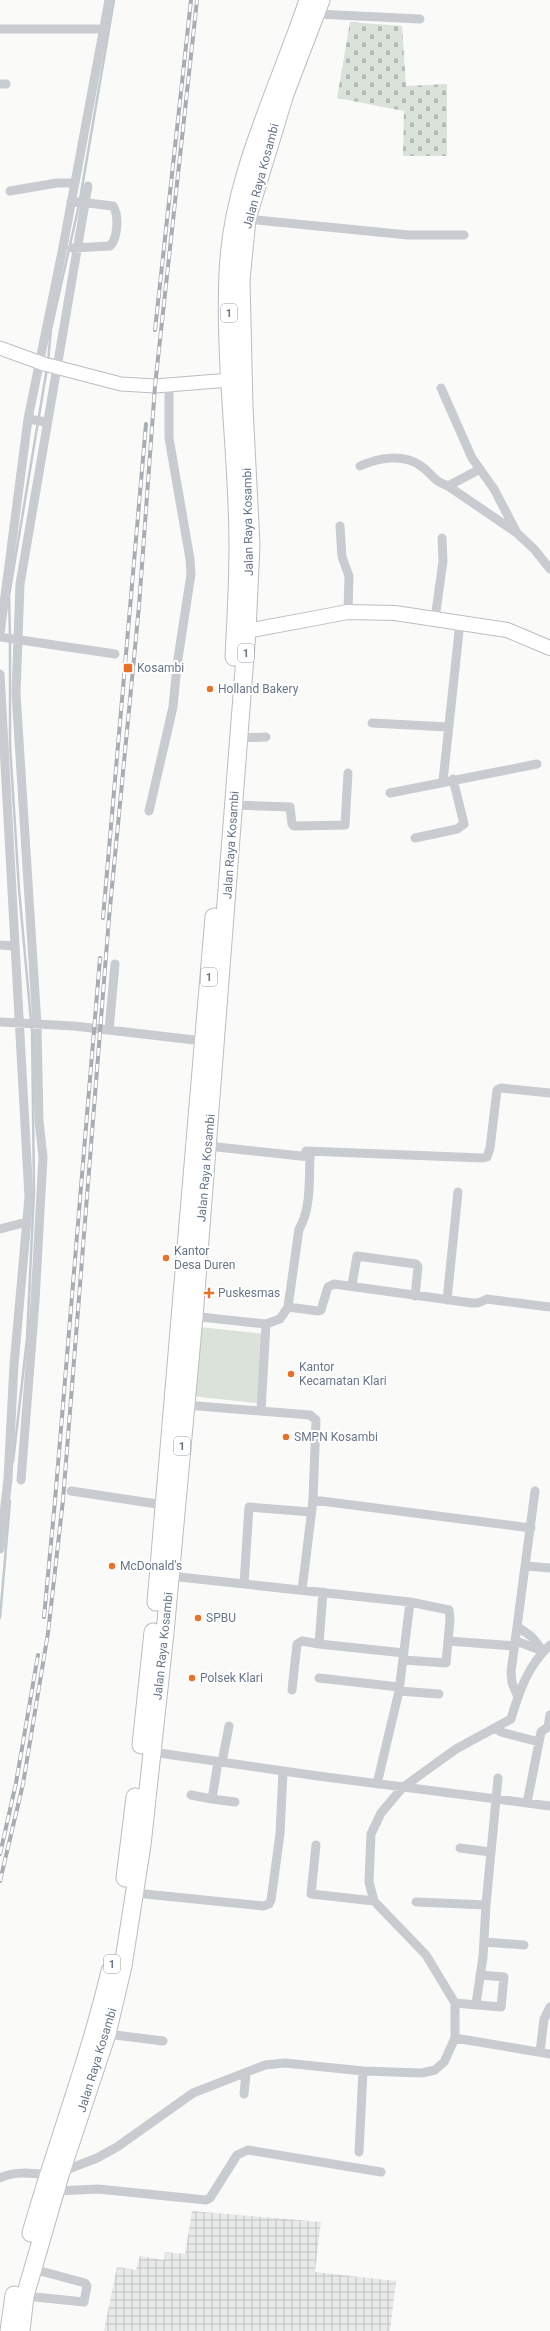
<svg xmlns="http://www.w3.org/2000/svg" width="550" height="2331" font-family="Roboto,sans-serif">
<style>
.industrial{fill:url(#industrial-grid)}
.green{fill:#dbe2d9}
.cemetery{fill:url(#cemetery-stones)}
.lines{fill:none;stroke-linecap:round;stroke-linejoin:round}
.stream{stroke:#c1cacf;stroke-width:2.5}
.secondary-casing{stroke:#babec4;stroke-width:15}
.primary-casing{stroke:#bbbec3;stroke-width:16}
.highway-casing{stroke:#babdc1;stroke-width:19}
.street{stroke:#c8cbcf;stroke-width:9}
.secondary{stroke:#fff;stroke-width:13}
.primary{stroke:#fff;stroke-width:14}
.highway{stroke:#fff;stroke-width:17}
.rail-casing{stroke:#a8adb4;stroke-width:4}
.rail{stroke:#fff;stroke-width:2.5;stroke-dasharray:8;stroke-linecap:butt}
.poi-dot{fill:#e6722b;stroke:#fff;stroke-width:1.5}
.labels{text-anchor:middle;stroke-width:4;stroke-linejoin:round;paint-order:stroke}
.shield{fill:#fff;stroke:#959fac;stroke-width:1}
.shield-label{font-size:11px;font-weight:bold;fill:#687689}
.street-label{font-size:12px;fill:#687689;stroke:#fff}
.poi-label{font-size:12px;fill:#687689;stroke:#fff;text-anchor:start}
</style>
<defs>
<pattern id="industrial-grid" width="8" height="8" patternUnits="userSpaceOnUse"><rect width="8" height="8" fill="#e8e9e9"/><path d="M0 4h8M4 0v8" fill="none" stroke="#c0c1c3"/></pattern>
<pattern id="cemetery-stones" width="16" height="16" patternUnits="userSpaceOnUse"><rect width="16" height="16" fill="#dbe2d9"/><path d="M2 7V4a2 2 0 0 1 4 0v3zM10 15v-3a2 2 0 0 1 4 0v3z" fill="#b5bcb6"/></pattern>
</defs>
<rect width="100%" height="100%" fill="#fafaf8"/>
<!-- industrial -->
<path class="industrial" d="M192 2211 321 2222 315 2272 396 2281 390 2331H104L117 2267 136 2270 140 2256 164 2260 165 2252 185 2254Z"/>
<!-- green -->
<path class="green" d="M199 1327 265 1334 257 1403 191 1396Z"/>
<!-- cemetery -->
<path class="cemetery" d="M350 22 402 26 406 86 447 84V156H403L404 111 337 98Z"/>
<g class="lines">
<!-- stream -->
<path class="stream" d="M48 362 51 329 79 205 114 0
M10 636 9 596 47 368
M10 641V745L19 889 31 1021
M13 1462 27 1339 34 1192 32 1026
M0 1618 10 1501"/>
<defs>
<path id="secondary" d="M0 348 44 364 121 384 155 386 230 380"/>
<path id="primary" d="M247 631 348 612 395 613 507 630 550 648"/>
<path id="highway" d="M234 657C236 620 238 583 238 546 238 456 224 364 228 274 231 179 279 88 308 0
M156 1602 214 917
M141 1745 153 1632
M125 1878 135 1797
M31 2233C56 2145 89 2060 110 1971
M9 2331 14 2295
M21 2331 25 2296 61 2172 107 2034 123 1966 142 1845 165 1633 194 1317 247 631 251 545 244 407 241 280 247 219 285 94 321 0"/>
</defs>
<!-- secondary casing -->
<use href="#secondary" class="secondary-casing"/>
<!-- primary casing -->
<use href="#primary" class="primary-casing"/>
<!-- highway casing -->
<use href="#highway" class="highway-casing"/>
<!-- street -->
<path class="street" d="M317 14 420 19
M0 29H105
M0 84H6
M10 191 57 183H75
M71 201 113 206C119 215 118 238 110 246L72 248
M247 219 408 235H464
M441 388 472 458 494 489 517 533 534 549 550 569
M28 419 47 422
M360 466C378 458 403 453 421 466 433 474 431 480 448 486L480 469
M448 486 517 533
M340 526 342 557 349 576 348 612
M435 619 443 561 442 538
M0 634 28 419 63 247 109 0
M0 637 115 654
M0 674 29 1197 14 1365 8 1479 0 1549
M372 723 448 727
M239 738 266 737
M443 781 460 622
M390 793 537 764
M234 805 290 807 292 824 294 826 345 825 348 773
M149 811 173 707 177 665 191 574 190 559 169 438V385
M415 838 457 829 464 824 453 779
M0 945 15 946
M0 1022 74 1026 203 1041
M109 1030 115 964
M208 1146 310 1157C309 1180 311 1210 299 1229L288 1307
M306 1151 483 1158 487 1157 490 1148 497 1090 501 1088 550 1093
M0 1229 27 1222
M352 1285 357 1256 416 1264 418 1267 415 1296
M447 1300 458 1192
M191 1316 266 1324 280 1319 288 1307 318 1311 321 1310 328 1287 334 1284 472 1303H478L487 1299 550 1307
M186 1405 310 1415 316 1420 313 1500 302 1590
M261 1411 266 1324
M21 1480 35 1301 43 1157 39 1121 37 1025 16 693 20 584 88 186
M71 1491 164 1505
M313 1500 531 1528
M526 1566 550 1568
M170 1576 410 1602 449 1610 450 1619 446 1663 404 1660
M244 1584 249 1507 311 1512
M323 1592 319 1644 404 1653
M518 1627 532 1637 543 1651
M448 1641 515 1646
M516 1641 543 1651
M319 1678 399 1687
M292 1690 297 1644 302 1641 319 1644
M399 1691 439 1694
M518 1697 512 1683 511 1672 535 1491
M495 1728 501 1732 539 1742
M152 1752 318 1776 550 1806
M218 1762 212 1799 235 1802
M222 1762 229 1726
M377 1784 399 1691 410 1602
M191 1795 212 1799
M527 1803 541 1732 548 1727 550 1715
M316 1845 311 1894 374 1901
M460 1848 490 1852
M135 1893 263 1906 269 1904 271 1900 280 1834 283 1771
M416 1902 486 1905
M484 1942 524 1945
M455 2003 501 2007 504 1977 480 1975
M476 2004 483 1957 486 1905 498 1778
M107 2034 163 2041
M455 2038 550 2054
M540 2052 544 2019 550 2007
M244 2094 246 2073
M359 2152 363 2071
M61 2172 97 2158 117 2147 193 2093 265 2065 285 2063 363 2071 422 2073 435 2070 444 2062 455 2038V2003L426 1955 374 1901 369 1882 371 1834 381 1813 402 1788 456 1749 511 1719C519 1692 528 1665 550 1645
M0 2178C14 2171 32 2173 47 2175
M56 2191 98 2189 206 2200 210 2198 237 2155 248 2150 381 2172
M25 2296 84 2302 87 2286 85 2283 33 2269"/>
<!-- secondary -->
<use href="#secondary" class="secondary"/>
<!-- primary -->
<use href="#primary" class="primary"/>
<!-- highway -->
<use href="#highway" class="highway"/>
<defs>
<path id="rail" d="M155 330 191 0
M103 918 146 424
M44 1617 55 1501 100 958
M0 1854 16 1783 38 1655
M0 1881 23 1784 48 1633 63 1500 109 918 139 606 155 386 197 0"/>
</defs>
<!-- rail casing -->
<use href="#rail" class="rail-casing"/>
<!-- rail -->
<use href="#rail" class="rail"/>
</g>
<!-- markers -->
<g class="poi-dot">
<rect x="123" y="663" width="10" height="10" rx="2"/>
<circle cx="210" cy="689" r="4"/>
<circle cx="166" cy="1258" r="4"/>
<path d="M207 1287h4v4h4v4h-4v4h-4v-4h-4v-4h4z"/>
<circle cx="291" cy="1374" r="4"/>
<circle cx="286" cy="1437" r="4"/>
<circle cx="112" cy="1566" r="4"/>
<circle cx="198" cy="1618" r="4"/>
<circle cx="192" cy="1678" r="4"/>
</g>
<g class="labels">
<!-- shield labels -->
<g class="shield">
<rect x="221" y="304" width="16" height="18" rx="3"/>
<rect x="238" y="644" width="16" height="18" rx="3"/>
<rect x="201" y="968" width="16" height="18" rx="3"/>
<rect x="174" y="1437" width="16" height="18" rx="3"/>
<rect x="104" y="1955" width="16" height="18" rx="3"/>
</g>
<g class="shield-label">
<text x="229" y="317">1</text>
<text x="246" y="657">1</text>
<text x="209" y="981">1</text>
<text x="182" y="1450">1</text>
<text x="112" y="1968">1</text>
</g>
<!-- street labels -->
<g class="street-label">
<text transform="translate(261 176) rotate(-75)" y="4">Jalan Raya Kosambi</text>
<text transform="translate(248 522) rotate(-91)" y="4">Jalan Raya Kosambi</text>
<text transform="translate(231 845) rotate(-86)" y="4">Jalan Raya Kosambi</text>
<text transform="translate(206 1168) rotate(-85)" y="4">Jalan Raya Kosambi</text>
<text transform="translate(163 1646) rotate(-84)" y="4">Jalan Raya Kosambi</text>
<text transform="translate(97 2060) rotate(-73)" y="4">Jalan Raya Kosambi</text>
</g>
<!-- poi labels -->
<g class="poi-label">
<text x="137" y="672">Kosambi</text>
<text x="218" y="693">Holland Bakery</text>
<text x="174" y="1255">Kantor<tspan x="174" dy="14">Desa Duren</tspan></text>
<text x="218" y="1297">Puskesmas</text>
<text x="299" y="1371">Kantor<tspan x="299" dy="14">Kecamatan Klari</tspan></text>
<text x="294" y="1441">SMPN Kosambi</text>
<text x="120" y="1570">McDonald's</text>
<text x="206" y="1622">SPBU</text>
<text x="200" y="1682">Polsek Klari</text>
</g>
</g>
</svg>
